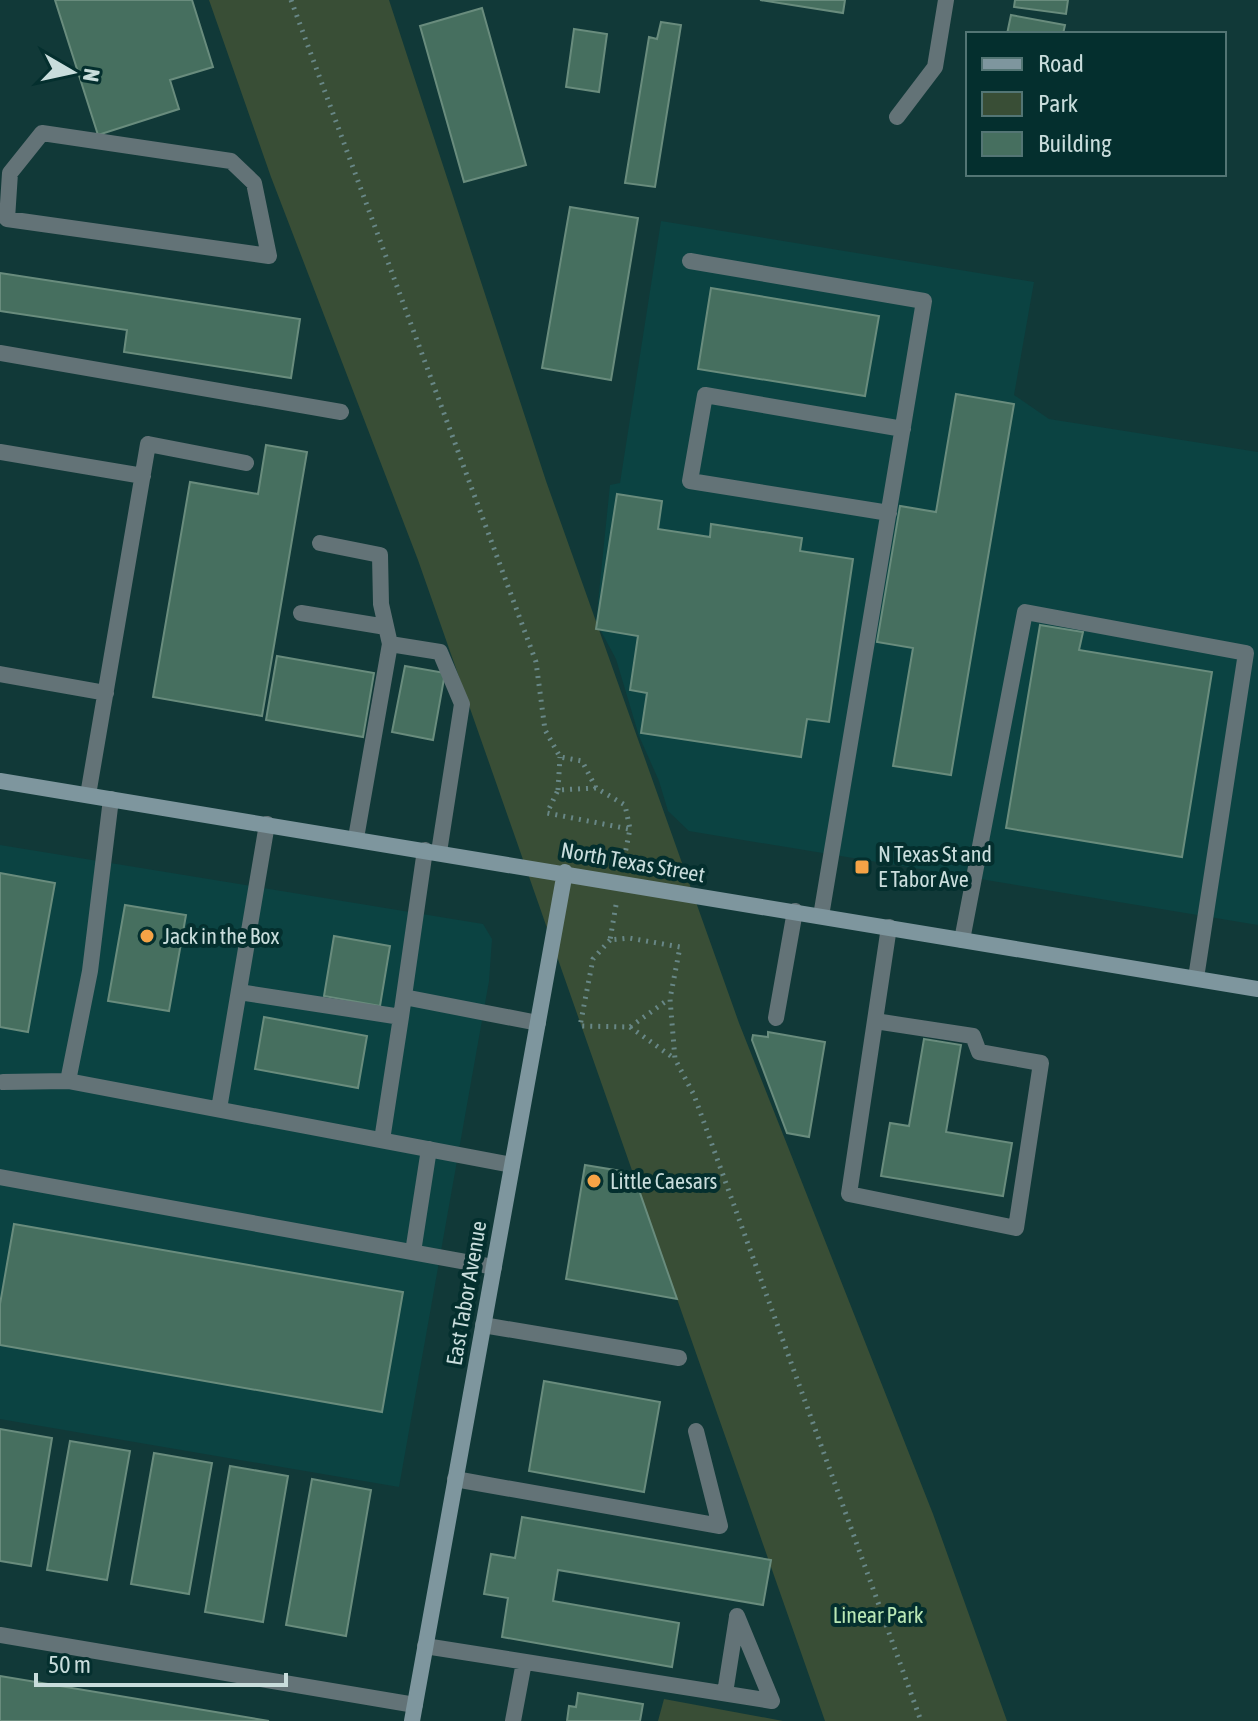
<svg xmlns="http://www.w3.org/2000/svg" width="1258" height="1721" font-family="'Asap Condensed',sans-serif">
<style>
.built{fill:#0b4342}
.green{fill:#394e36}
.building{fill:#466f5f;stroke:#698c7d;stroke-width:2}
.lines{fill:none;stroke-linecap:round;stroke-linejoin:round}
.path{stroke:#688786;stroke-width:5;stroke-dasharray:2 6;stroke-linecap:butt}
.lane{stroke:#637377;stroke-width:16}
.street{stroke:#637377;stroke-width:16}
.secondary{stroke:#7e969e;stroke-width:16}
.poi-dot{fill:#f5a346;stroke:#042f2e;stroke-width:3}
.labels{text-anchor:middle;stroke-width:8;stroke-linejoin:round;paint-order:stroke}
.poi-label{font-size:22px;fill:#c9dddc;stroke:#042f2e;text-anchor:start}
.street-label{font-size:22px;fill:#c9dddc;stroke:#042f2e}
.park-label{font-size:22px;fill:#bae8b5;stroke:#042f2e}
</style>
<rect width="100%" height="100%" fill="#113938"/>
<!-- built -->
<path class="built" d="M661 221 1034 282 1014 395 1049 419 1258 452V925L689 831 668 811 659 781 639 736 616 659 596 622 610 485 620 483Z
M0 845 483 924 492 939 489 981 399 1487 0 1419Z"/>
<!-- green -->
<path class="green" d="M209 0H389L546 481 739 1023 933 1514 1007 1721H825L418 560 271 177Z
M664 1699 783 1721H658Z"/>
<!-- building -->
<path class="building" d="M55 0H192L213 67 170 80 179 109 98 135Z
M760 0H845L843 13Z
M1015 0H1068L1066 14 1014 7Z
M482 8 526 165 464 182 420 26Z
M1011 15 1065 25 1063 34H1007Z
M661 22 681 25 655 187 625 183 649 37 657 39Z
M574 29 607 34 599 92 566 87Z
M570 207 638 218 611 380 542 368Z
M0 273 300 319 291 378 124 352 127 330 0 311Z
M711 288 879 316 865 396 698 369Z
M956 394 1014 404 951 775 893 766 913 648 877 642 900 506 936 512Z
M266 445 307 452 262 716 153 697 190 482 258 494Z
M617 494 662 501 658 529 710 537 711 524 802 538 800 551 853 559 829 722 807 719 801 757 641 733 647 693 630 690 638 636 596 629Z
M1040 625 1083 632 1079 650 1212 672 1182 857 1006 828Z
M277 656 374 673 363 737 266 720Z
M405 666 445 673 433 740 392 732Z
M0 873 55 883 28 1032 0 1027Z
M125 905 186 915 169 1011 108 1001Z
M334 936 390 946 380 1006 324 996Z
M264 1017 367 1036 358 1088 255 1069Z
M768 1032 825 1042 809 1137 787 1133 752 1040 753 1035 768 1037Z
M924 1039 961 1045 946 1132 1012 1143 1003 1196 881 1176 890 1123 909 1126Z
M585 1165 633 1173 677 1299 566 1279Z
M14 1224 403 1292 382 1412 0 1345V1304Z
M544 1381 660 1402 644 1492 529 1471Z
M0 1429 52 1438 31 1566 0 1561Z
M70 1441 130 1451 107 1580 47 1570Z
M154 1453 212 1463 189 1594 131 1584Z
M230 1466 288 1476 263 1622 205 1612Z
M312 1479 371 1490 346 1636 286 1625Z
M522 1517 771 1560 763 1605 558 1570 553 1601 679 1623 672 1667 502 1637 508 1598 484 1594 491 1554 515 1558Z
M0 1676 269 1721H0Z
M578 1693 643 1704 640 1721H567L569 1706 576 1707Z"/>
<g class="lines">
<!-- path -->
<path class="path" d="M291 0 536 662 545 730 560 757 582 761 596 788 625 805 630 829 624 859
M596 788 558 790 547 813 629 829
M558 790 560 757
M616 905 610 940 629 938 680 947 670 999 675 1059 694 1095 921 1721
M610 940 593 959 580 1026 630 1027 669 999
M630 1027 675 1059"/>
<!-- lane -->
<path class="lane" d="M42 133 231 161 254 183 269 256 7 219 10 173Z
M690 261 924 301 821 916
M0 353 341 412
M0 452 143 476
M889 513 690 481 705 395 903 429
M320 543 380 555 381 604 390 644
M301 613 386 627
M0 674 106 693
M88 795 148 444 246 463
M111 799 90 971 68 1081 512 1165
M356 838 390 644 440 652 462 704 439 852
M962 940 1025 612 1246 653 1196 978
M239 992 401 1017 425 850
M404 997 538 1023
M776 1018 795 911
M875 1021 973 1036 979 1052 1041 1063 1016 1228 849 1194 889 927
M3 1082 68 1081
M219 1109 267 824
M382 1140 401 1017
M0 1177 494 1267
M413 1252 429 1149
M483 1325 679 1358
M455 1479 720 1526 696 1431
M737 1616 772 1701
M0 1635 415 1705
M425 1646 772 1701
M725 1693 737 1617
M513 1721 524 1662"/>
<!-- street -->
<path class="street" d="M897 117 935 67 946 0"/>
<!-- secondary -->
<path class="secondary" d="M0 781 1258 989
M412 1721 565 872"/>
</g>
<!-- markers -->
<g class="poi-dot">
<rect x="854" y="859" width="16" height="16" rx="4"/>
<circle cx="147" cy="936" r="8"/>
<circle cx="594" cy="1181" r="8"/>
</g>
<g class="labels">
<!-- poi labels -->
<g class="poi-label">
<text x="878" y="862">N Texas St and<tspan x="878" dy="25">E Tabor Ave</tspan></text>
<text x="163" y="944">Jack in the Box</text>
<text x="610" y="1189">Little Caesars</text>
</g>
<!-- street labels -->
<g class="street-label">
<text transform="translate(633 862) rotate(10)" y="8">North Texas Street</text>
<text transform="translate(466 1293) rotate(-80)" y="8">East Tabor Avenue</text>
</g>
<!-- park labels -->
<g class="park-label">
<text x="878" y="1623">Linear Park</text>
</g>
</g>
<!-- legend -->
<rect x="966" y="32" width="260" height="144" fill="#042f2e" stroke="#537574" stroke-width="2"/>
<rect x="982" y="58" width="40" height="12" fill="#7e969e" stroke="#537574" stroke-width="2"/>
<text x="1038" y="72" font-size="24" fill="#c9dddc">Road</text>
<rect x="982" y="92" width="40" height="24" fill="#394e36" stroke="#537574" stroke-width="2"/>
<text x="1038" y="112" font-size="24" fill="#c9dddc">Park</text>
<rect x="982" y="132" width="40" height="24" fill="#466f5f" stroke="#537574" stroke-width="2"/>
<text x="1038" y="152" font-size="24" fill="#c9dddc">Building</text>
<!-- north arrow -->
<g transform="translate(72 72) rotate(99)" stroke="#042f2e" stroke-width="6" paint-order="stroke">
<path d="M0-6L14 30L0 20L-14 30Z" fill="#c9dddc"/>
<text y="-12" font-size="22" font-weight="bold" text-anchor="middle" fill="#c9dddc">N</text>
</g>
<!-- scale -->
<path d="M36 1673v12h250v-12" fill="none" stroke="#c9dddc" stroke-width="4"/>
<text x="48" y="1673" font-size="24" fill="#c9dddc" stroke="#042f2e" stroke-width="6" paint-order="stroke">50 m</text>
</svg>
